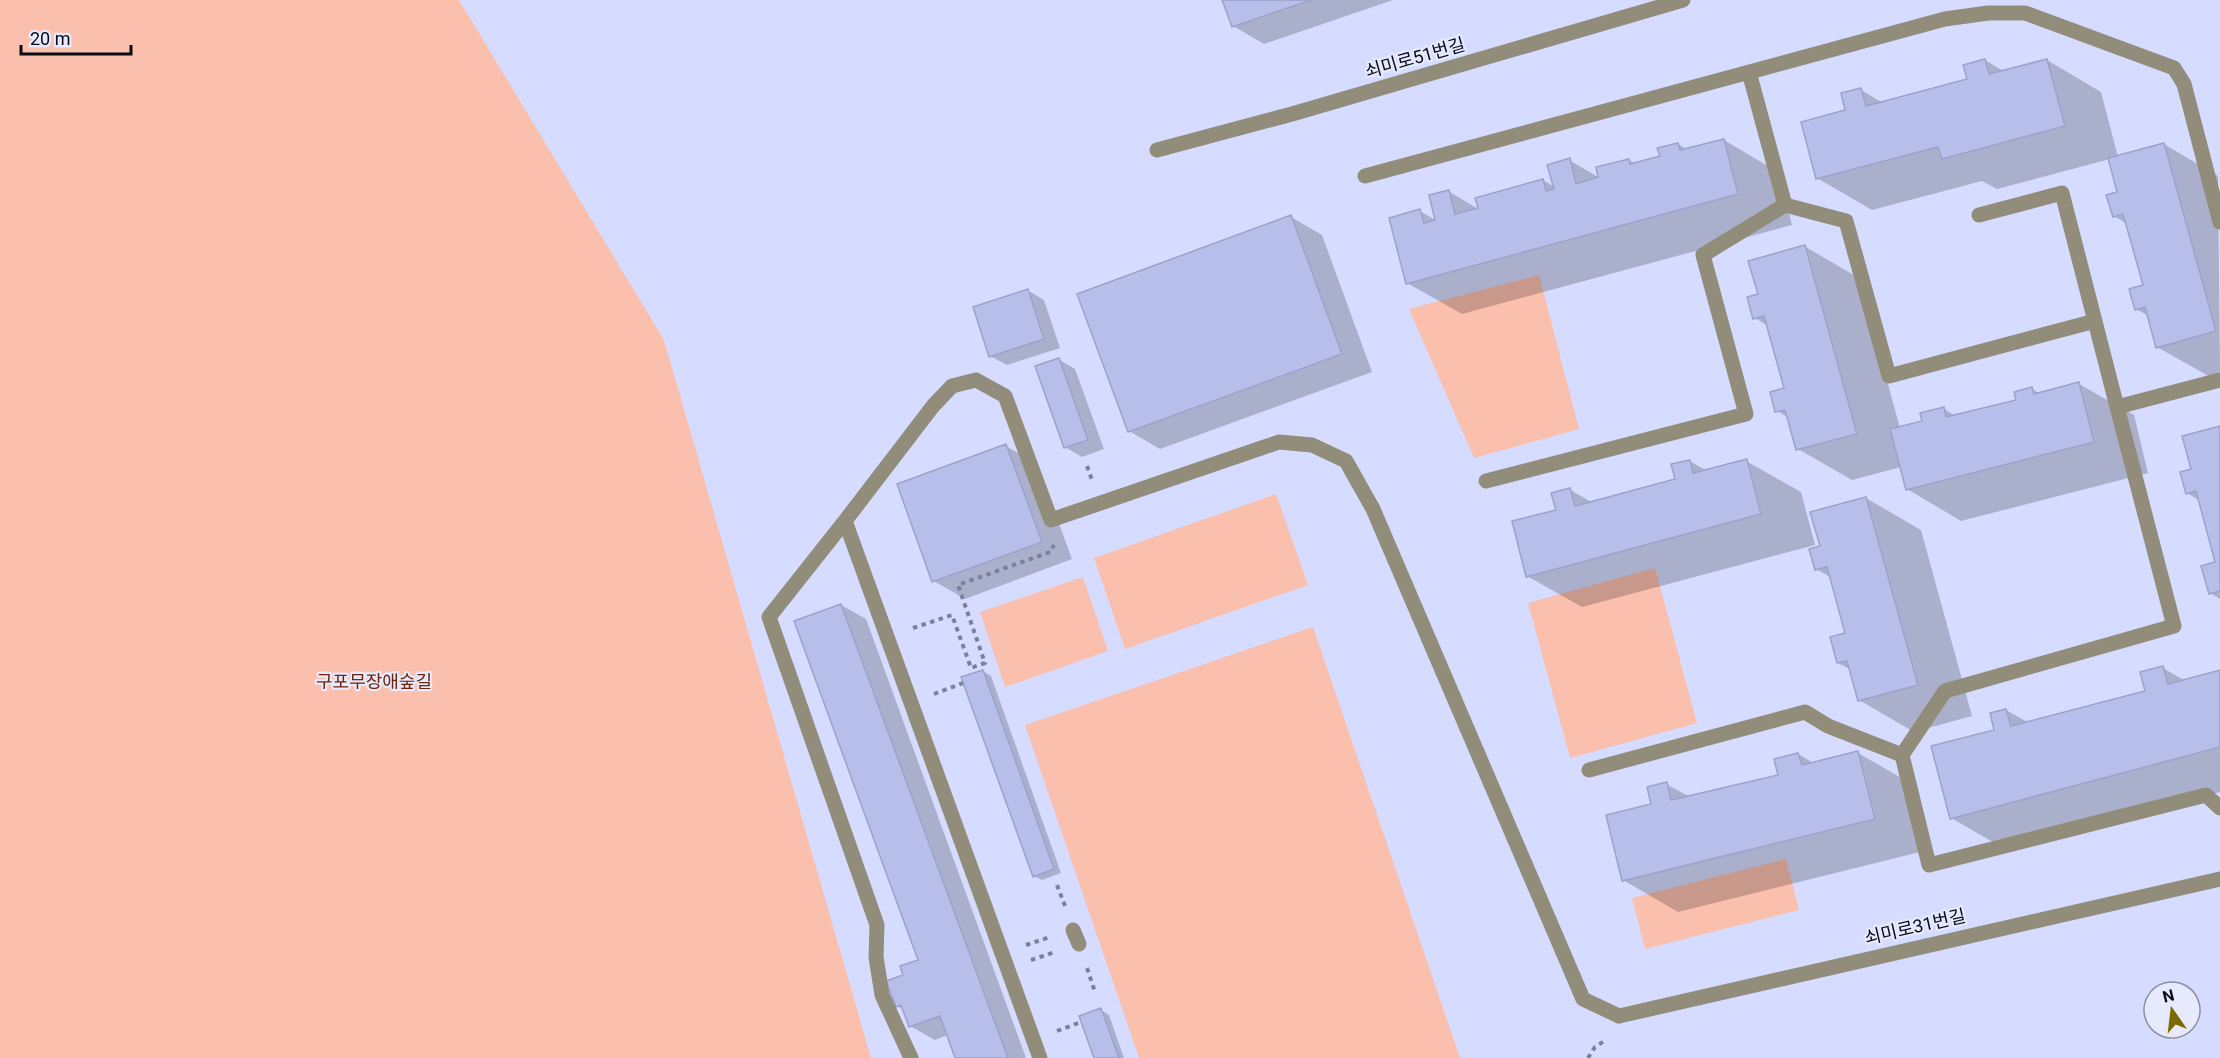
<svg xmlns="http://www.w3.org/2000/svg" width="2220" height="1058" font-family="Roboto,'Noto Sans KR',sans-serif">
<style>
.green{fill:#fbbfad}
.shadow{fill:#0003}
.building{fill:#b6bee9;stroke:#9ba2cc;stroke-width:1.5}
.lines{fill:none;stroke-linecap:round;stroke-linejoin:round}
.path{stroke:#7c819b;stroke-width:4;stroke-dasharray:4.5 4.5;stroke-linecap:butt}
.service{stroke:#918d7a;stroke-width:15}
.pedestrian{stroke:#918d7a;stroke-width:15}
.minor{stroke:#918d7a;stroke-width:15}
.labels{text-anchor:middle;stroke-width:4.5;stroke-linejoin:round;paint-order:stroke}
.street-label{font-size:18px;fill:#080a18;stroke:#e6eafc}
.park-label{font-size:18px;fill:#71240b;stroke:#e6eafc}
</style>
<rect width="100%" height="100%" fill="#d5dcff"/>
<!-- green -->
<path class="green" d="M0 0H459L664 340 871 1058H0Z
M1539 275 1579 429 1474 458 1409 309Z
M1276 494 1308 585 1125 649 1094 558Z
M1655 568 1697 723 1570 758 1528 603Z
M1083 577 1108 651 1005 687 980 612Z
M1313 627 1460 1058H1139L1025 725Z
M1786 859 1799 910 1645 949 1632 898Z"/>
<!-- shadow -->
<path class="shadow" d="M1224 0H1393L1264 44 1233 26Z
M1985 60 2005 72 2047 60 2101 92 2118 157 2164 144 2218 176 2220 376 2212 378 2157 347 2149 316 2136 309 2145 286 2127 224 2114 216 2119 193 2110 159 1997 189 1982 181 1872 210 1817 178 1847 111 1861 90 1883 103 1969 80Z
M1724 140 1778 172 1792 225 1462 314 1407 283 1420 211 1437 221 1448 191 1480 210 1543 180 1555 187 1569 160 1600 178 1629 160 1636 164 1662 157 1678 144 1688 150Z
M1291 217 1322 235 1372 372 1160 449 1129 431Z
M1804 246 1859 278 1900 428 1924 422 1944 409 1956 416 2018 401 2032 389 2041 394 2079 384 2134 415 2148 473 1961 521 1907 489 1901 467 1852 480 1798 449 1789 418 1777 411 1786 389 1768 326 1755 318 1760 295Z
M1027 290 1044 300 1060 348 1007 365 990 356Z
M1058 359 1075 369 1104 449 1082 457 1065 447Z
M2220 427V599L2210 593 2217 563 2200 501 2187 493 2193 470Z
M1006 446 1037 464 1072 559 965 599 934 581Z
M1690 461 1707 471 1746 461 1801 492 1815 545 1582 607 1527 576 1569 489 1593 503 1677 480Z
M1866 498 1921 530 1972 716 1914 732 1859 700 1851 670 1838 663 1847 634 1832 578 1816 569 1822 547Z
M841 605 866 619 1026 1058H956L948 1035 935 1040 910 1026 904 1010 897 1006 905 976 920 961Z
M2163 668 2185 681 2220 672V792L2005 849 1951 818 2006 710 2029 723 2147 692Z
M983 671 991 676 1061 873 1042 880 1034 876Z
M1858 753 1912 784 1928 850 1678 912 1623 880 1653 805 1666 784 1690 797 1779 776 1798 754 1815 764Z
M1101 1010 1109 1015 1124 1058H1096Z"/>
<!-- building -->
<path class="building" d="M1222 0H1311L1232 27Z
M1985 59 1989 74 2047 59 2065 126 1942 159 1938 147 1816 179 1801 122 1845 110 1841 93 1861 88 1866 106 1967 79 1963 65Z
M1724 139 1738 194 1406 284 1389 218 1420 209 1424 223 1435 220 1429 195 1449 190 1455 214 1478 208 1475 198 1543 179 1546 191 1554 189 1547 165 1570 158 1576 184 1598 177 1596 167 1629 159 1630 164 1660 156 1657 148 1678 143 1680 150Z
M2164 143 2216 331 2156 348 2145 307 2135 310 2129 289 2143 285 2123 214 2113 217 2106 195 2117 192 2108 158Z
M1291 215 1342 354 1128 432 1077 294Z
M1805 245 1857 434 1796 450 1785 410 1775 412 1770 392 1784 388 1764 316 1753 319 1747 297 1758 294 1748 261Z
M1028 289 1044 339 989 357 973 307Z
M1059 358 1088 440 1064 448 1035 366Z
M2079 382 2094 442 1906 490 1890 429 1922 421 1920 413 1944 407 1946 417 2016 400 2014 392 2032 387 2034 394Z
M2220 426V591L2209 594 2201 566 2215 562 2196 491 2186 494 2180 472 2191 469 2182 436Z
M1006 444 1042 542 932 582 897 484Z
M1747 459 1761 514 1526 577 1512 521 1556 510 1551 493 1570 488 1575 506 1675 479 1671 464 1690 460 1693 473Z
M1866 497 1918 685 1858 701 1847 661 1837 663 1830 637 1845 633 1827 567 1815 570 1809 549 1820 546 1810 512Z
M841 604 1008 1058H955L940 1016 909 1027 901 1005 896 1007 886 981 903 975 900 966 918 960 794 621Z
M2163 666 2168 684 2220 670V747L1950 819 1931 746 1994 730 1990 713 2006 709 2011 726 2145 691 2140 672Z
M983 670 1054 869 1033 877 961 677Z
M1858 751 1875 819 1622 881 1606 815 1651 804 1647 787 1667 782 1671 800 1778 775 1774 759 1798 753 1802 765Z
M1101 1008 1119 1058H1094L1079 1016Z"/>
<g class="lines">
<!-- path -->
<path class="path" d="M1087 466 1092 480
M913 628 952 615 971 668 985 663 958 585 1050 552 1054 545
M934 694 963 683
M1057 885 1065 906
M1026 945 1050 937
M1031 960 1055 952
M1087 968 1095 992
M1057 1031 1081 1022
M1588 1058 1595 1047 1606 1040"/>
<!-- service -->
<path class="service" d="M1749 72 1785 205 1846 221 1889 376 2095 321
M1365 176 1945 19 1988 13H2025L2174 68 2184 84 2220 222
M1979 215 2062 193 2117 407
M1486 481 1746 414 1703 255 1785 205
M845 521 933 406 952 386 976 380 1005 396 1051 520 1279 442 1312 445 1346 461 1373 509 1583 999 1619 1016
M1902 755 1929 865 2206 795 2220 808
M1589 770 1805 712 1828 726 1902 755 1945 691 2174 626 2117 407 2220 380
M911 1058 882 995 876 957 877 925 769 617 845 521 1040 1058"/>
<!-- pedestrian -->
<path class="pedestrian" d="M1073 930 1079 944"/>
<!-- minor -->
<path class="minor" d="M1157 150 1292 114 1683 0
M1619 1016 2220 879"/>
</g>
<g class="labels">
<!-- street labels -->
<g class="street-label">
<text transform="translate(1415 58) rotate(-16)" y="6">쇠미로51번길</text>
<text transform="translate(1915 927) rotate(-13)" y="6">쇠미로31번길</text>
</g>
<!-- park labels -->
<g class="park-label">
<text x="374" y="688">구포무장애숲길</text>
</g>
</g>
<!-- north arrow -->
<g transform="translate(2172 1010) rotate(346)"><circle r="28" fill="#e6eafc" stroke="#8d90a1" stroke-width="1.5"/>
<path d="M0-4.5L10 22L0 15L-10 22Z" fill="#7c6900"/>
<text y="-9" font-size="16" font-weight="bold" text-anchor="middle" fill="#080a18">N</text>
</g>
<!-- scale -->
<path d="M21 45v9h110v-9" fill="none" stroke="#080a18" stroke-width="3"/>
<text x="30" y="45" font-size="18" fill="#080a18" stroke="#e6eafc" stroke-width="4.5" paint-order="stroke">20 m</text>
</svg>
